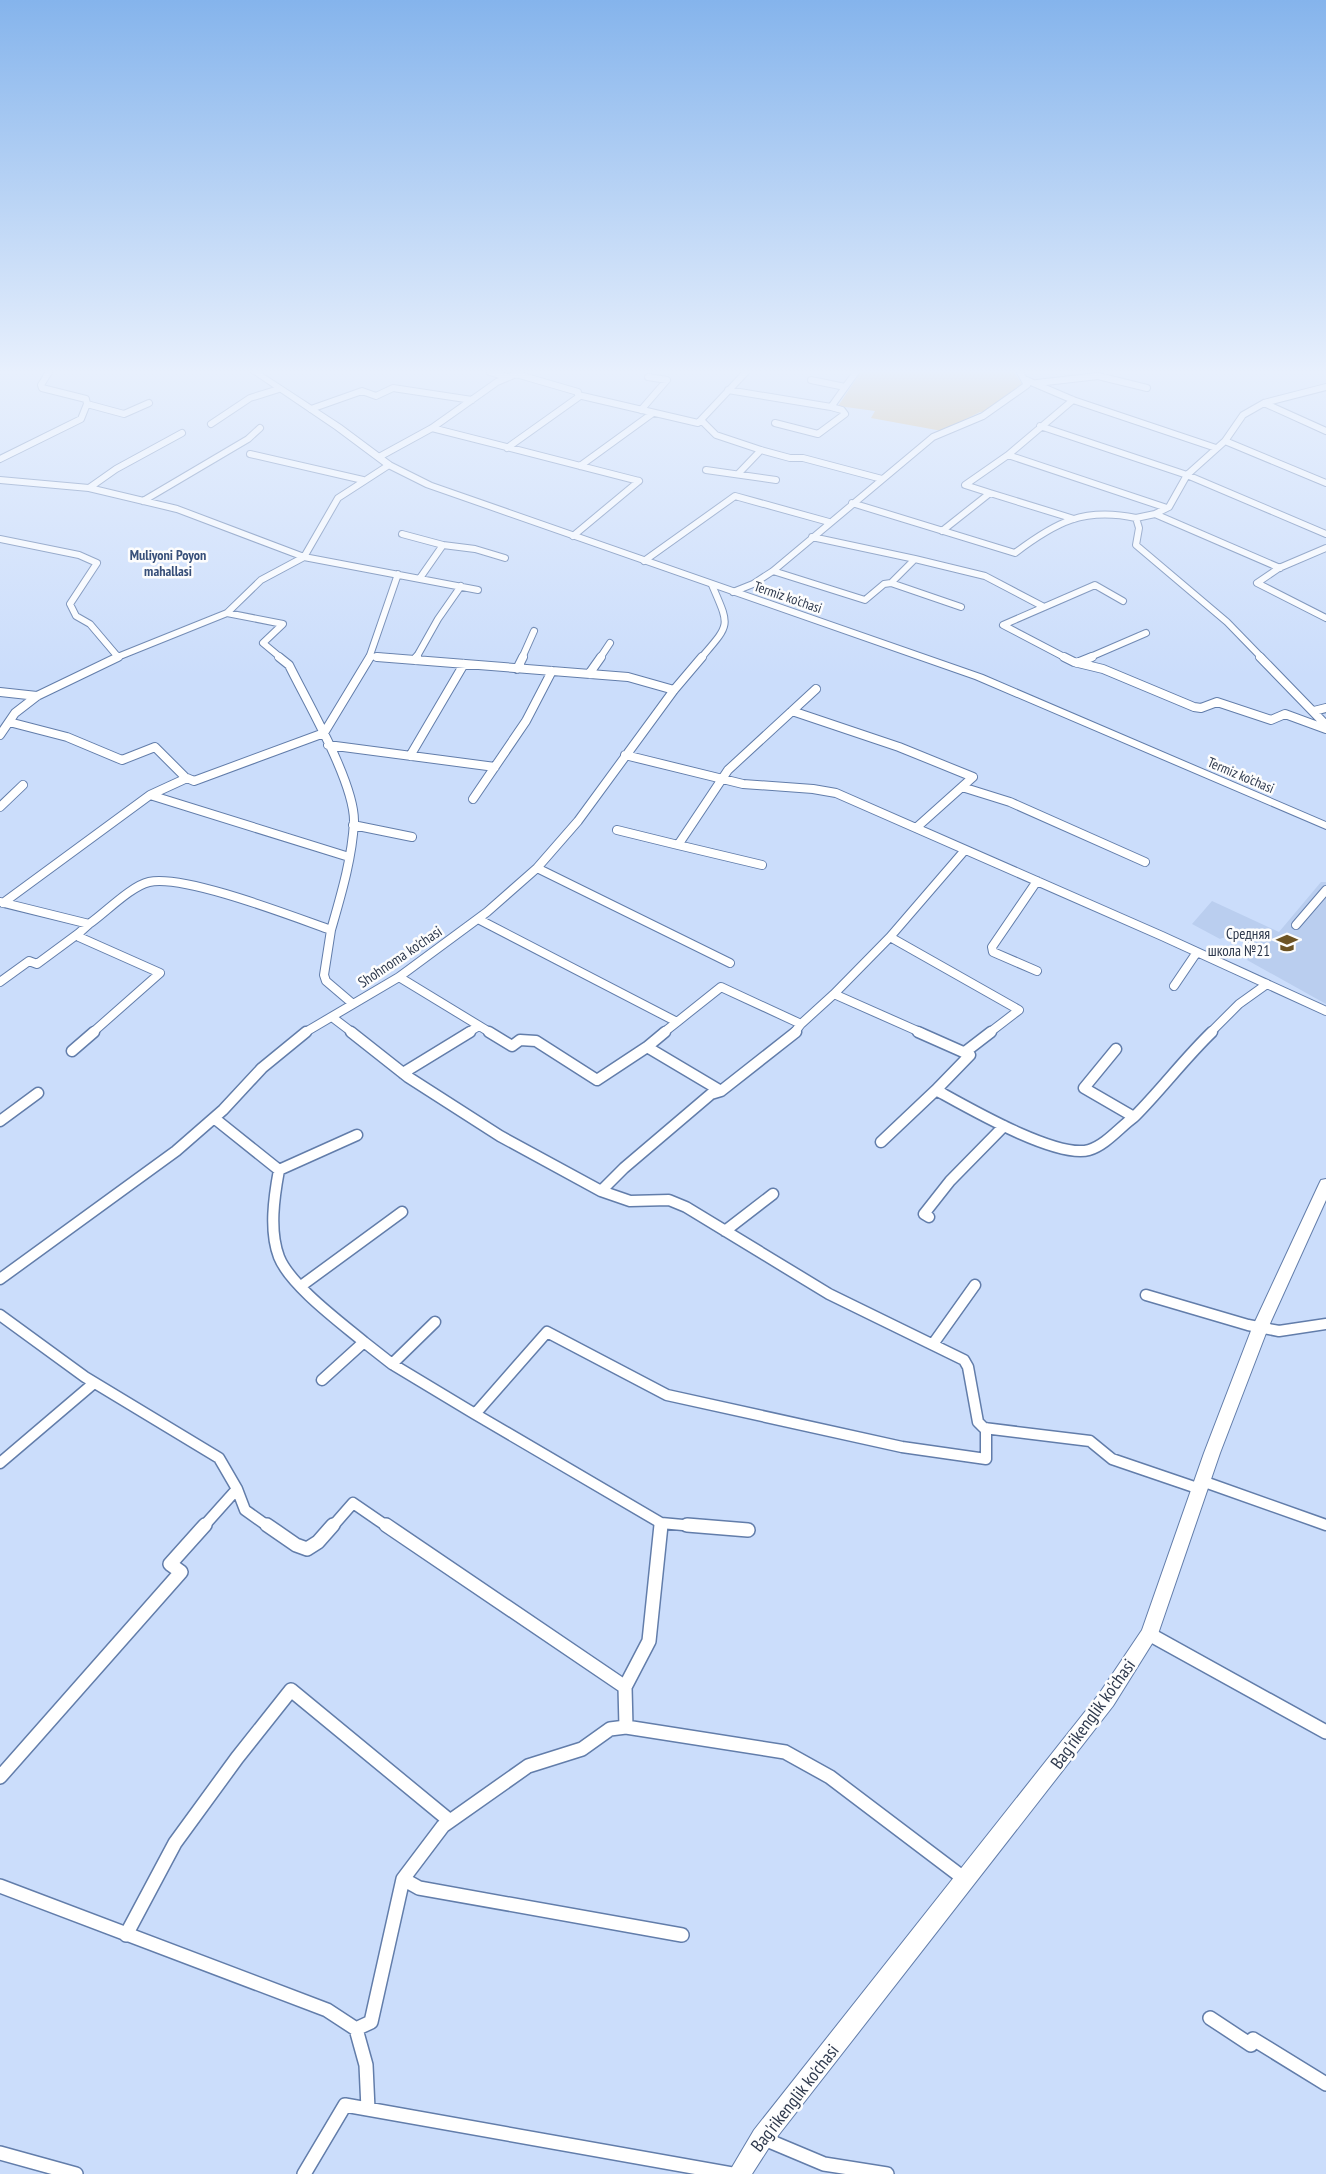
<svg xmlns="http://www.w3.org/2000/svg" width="1326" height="2174" font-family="'PT Sans Narrow',sans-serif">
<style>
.built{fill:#baceef}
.green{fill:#d9b87e}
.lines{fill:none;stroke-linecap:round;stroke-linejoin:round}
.street-far3-casing{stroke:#627daa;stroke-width:8}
.street-far2-casing{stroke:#627daa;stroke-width:10}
.street-far1-casing{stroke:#627daa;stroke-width:13}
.street-casing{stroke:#627daa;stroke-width:16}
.secondary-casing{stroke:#627daa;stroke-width:2}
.street-far3{stroke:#fff;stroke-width:6}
.street-far2{stroke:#fff;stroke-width:8}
.street-far1{stroke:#fff;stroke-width:10}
.street{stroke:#fff;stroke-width:13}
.secondary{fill:#fff;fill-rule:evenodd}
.labels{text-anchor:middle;stroke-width:5;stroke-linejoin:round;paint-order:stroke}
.far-neighbourhood-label{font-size:14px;font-weight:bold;fill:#374f79;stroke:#fdfdfd}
.far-street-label{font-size:14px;fill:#2e394d;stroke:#fdfdfd}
.poi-label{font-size:15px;fill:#2e394d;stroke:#fdfdfd;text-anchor:end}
.street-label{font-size:15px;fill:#2e394d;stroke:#fdfdfd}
.near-street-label{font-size:18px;fill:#2e394d;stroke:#fdfdfd}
</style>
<rect width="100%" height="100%" fill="#cbddfb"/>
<!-- built -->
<path class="built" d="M1321 882H1326V1004L1247 960 1255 946 1231 935 1220 939 1192 924 1212 901 1279 932Z"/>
<!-- green -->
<path class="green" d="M861 372H1014L1022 384 984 412H980L942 431 871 418 875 411 838 406Z"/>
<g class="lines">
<defs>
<path id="street-far3" d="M49 372 41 385 42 388 86 399 87 404 124 414 149 403
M490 372 507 377
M516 374 578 392V395L698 423 746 372
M1024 379 1073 400 1216 448
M811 380 845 387
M1037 383 1098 376 1147 388
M728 390 831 407
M1264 403 1326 431
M311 409 362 391 376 396 393 388 472 400
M641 410 667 380 648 377
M702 421 716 435 761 450
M775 423 818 434 845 414 842 410 831 407 856 372
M211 424 250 398 279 389
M1040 426 1187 475 1326 534
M432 428 639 481
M182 433 116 469 89 488 177 509 304 557 478 590
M1225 441 1326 483
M507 448 580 396
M250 454 363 480
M1008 455 1167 508
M379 457 432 428 497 382 521 372
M0 459 81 419 87 404
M580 466 653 413
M706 470 776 480
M739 473 761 450 790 458H803L882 479
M0 480 89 488
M990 493 1074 519
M143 501 248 439 260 428
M852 503 1015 553C1056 522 1084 507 1136 518L1139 528 1136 545 1227 622 1262 658
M1155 514 1280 568
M1136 518 1155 514 1169 507 1187 475 1225 441 1243 415 1264 403 1326 387
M942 531 990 493 965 485 1008 455 1073 400
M402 534 443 545 420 578
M573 536 639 481
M812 537 915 559 891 583 961 607
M0 539 79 555 97 563 70 604 76 616 90 624 118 657
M443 545 475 549 505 558
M1326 548 1279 568 1257 583 1326 618
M915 559 985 576 1044 607
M644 561 735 496 829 522
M773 571 865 600 884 584 891 583
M733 592 753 584 773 571 933 437 983 416 1027 385 1020 372
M227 613 283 624 263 643 281 658
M370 656 395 658
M115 658 227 613 261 580 304 557 338 498 389 465
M369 658 398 574
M416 658 438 619 461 586
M522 658 534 631
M600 658 610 643
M701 658C731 623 730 627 712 585
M1066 658 1003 625 1095 585 1123 601
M1088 658 1146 633"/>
<path id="street-far2" d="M279 657 289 665C307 702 355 783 354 822 352 859 341 895 331 930
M377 657 628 677 674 690
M1064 657 1074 662 1103 669 1194 707 1201 708 1217 702 1271 720 1285 714 1326 729
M1260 657 1326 725
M415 660 417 657
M1077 663 1092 657
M517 669 523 657
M589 674 601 657
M0 692 37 696
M792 711 899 747 973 777 916 828
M1314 711 1326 708
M9 722 67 737 122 760 155 747 187 779
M0 735 15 713 37 696 118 657
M328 745 495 767
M625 755 743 784 813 789 836 793 1162 936 1326 1011
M410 756 464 664
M962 787 1010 802 1145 862
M150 795 187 778 194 781 324 733 370 657
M473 799 526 721 552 671
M0 807 23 785
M353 825 412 837
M617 830 678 845
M965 850 890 937 1019 1010 989 1033
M762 865 678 845 728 770 816 689
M537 868 730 963
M1037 881 992 947 993 952 1037 971
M0 902 89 924C105 913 131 886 149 882 184 874 294 917 331 930L324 975 326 981 353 1004
M3 903 150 795 349 857
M478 919 677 1022 721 987 801 1024 834 994
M89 924 79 933V937L160 973 92 1033
M1296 925 1326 890
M890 937 834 994 922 1033
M399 977 491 1033
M0 982 29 961 37 964 79 933
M1174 986 1197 952
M332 1017 353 1033
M304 1033 399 977 487 912 537 868 578 821 674 690 702 657
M467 1033 479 1026
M663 1033 677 1022
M794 1033 801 1024
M1210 1033 1239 1004 1267 984"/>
<path id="street-far1" d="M351 1032 408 1077 500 1136 601 1191 630 1201 669 1200 686 1207 829 1294 964 1360 968 1367 978 1422 984 1428 1090 1441 1112 1459 1200 1489
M489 1032 512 1046 520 1040 536 1041 597 1080 647 1047
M665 1032 647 1047 721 1091
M918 1032 970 1055 936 1090C967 1107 1056 1159 1089 1150 1106 1145 1120 1127 1134 1117L1084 1088 1116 1049
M72 1051 94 1032
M965 1052 991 1032
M403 1073 470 1032
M1134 1117C1161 1090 1184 1059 1212 1032
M214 1118 279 1170C274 1197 269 1231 279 1257 290 1285 340 1322 364 1342L322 1380
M0 1121 38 1093
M881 1142 936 1090
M279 1170 357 1135
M601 1191 624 1168 711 1094 721 1091 796 1032
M929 1217 924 1214 950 1181 1004 1126
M725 1231 773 1194
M0 1279 176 1151 223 1110 262 1068 306 1032
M301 1286 402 1212
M1146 1295 1248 1325 1279 1331 1326 1324
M0 1315 85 1377 219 1458 237 1489 245 1510 269 1527
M364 1342 392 1364 435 1322
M933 1344 975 1285
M392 1364 475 1414 547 1332 667 1395 902 1447 986 1459V1428
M475 1414 661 1523 705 1527
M0 1463 94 1383
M1202 1481 1326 1525
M203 1527 237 1489
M332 1527 353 1503 388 1527
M661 1527V1523"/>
<path id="street" d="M267 1525 296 1545 307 1549 318 1542 333 1525
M386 1525 625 1687 626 1727
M687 1525 748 1530
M1149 1634 1326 1732
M625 1687 649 1641 661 1525
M0 1777 181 1572 170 1564 205 1525
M403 1879 419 1888 682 1935
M0 1886 327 2010 356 2029 366 2065 368 2109
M126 1935 175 1843 237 1758 291 1690 450 1821
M1210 2018 1251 2045 1253 2039 1326 2084
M356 2029 371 2022 403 1879 443 1826 528 1766 582 1749 610 1729 626 1727 785 1752 830 1777 966 1880
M762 2138 824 2164 887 2174
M0 2153 76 2174
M304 2174 345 2105 732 2174"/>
<path id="secondary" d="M251 372H260L341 425 392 463 432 483 983 675 1326 822V829L975 679 426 487 386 467 335 429Z
M1326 1179V1200L1268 1328 1220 1453 1158 1634 1113 1706 770 2146 752 2174H728L754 2130 1099 1694 1142 1630 1204 1453 1252 1328 1319 1184 1321 1180Z"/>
</defs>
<!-- street-far3 casing -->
<use href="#street-far3" class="street-far3-casing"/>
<!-- street-far2 casing -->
<use href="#street-far2" class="street-far2-casing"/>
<!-- street-far1 casing -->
<use href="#street-far1" class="street-far1-casing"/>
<!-- street casing -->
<use href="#street" class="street-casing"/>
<!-- secondary casing -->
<use href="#secondary" class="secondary-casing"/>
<!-- street-far3 -->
<use href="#street-far3" class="street-far3"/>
<!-- street-far2 -->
<use href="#street-far2" class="street-far2"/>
<!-- street-far1 -->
<use href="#street-far1" class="street-far1"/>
<!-- street -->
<use href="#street" class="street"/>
<!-- secondary -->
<use href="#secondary" class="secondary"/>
</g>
<!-- sky -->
<linearGradient id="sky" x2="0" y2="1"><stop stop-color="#85b4ec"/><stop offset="0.55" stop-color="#e8f0fd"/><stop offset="1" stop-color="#e8f0fd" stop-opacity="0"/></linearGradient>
<rect width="1326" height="676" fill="url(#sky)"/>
<!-- icons -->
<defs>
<symbol id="school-bare" viewBox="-9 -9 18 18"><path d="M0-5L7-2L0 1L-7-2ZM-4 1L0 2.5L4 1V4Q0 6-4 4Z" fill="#6d5425" stroke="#fdfdfd" stroke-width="2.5" paint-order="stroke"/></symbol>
</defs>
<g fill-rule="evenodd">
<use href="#school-bare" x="1272" y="928" width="30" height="30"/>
</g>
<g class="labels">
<!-- far-neighbourhood labels -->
<g class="far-neighbourhood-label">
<text x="168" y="560">Muliyoni Poyon<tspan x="168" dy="16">mahallasi</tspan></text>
</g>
<!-- far-street labels -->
<g class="far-street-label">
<text transform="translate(788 597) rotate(19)" y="5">Termiz ko'chasi</text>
<text transform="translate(1241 775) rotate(23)" y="5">Termiz ko'chasi</text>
</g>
<!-- poi labels -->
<g class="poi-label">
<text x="1270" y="939">Средняя<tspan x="1270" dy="17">школа №21</tspan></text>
</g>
<!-- street labels -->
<g class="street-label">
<text transform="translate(400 957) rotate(-34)" y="5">Shohnoma ko'chasi</text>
</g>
<!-- near-street labels -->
<g class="near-street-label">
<text transform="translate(1093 1714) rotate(-54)" y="6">Bag'rikenglik ko'chasi</text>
<text transform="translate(795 2098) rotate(-52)" y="6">Bag'rikenglik ko'chasi</text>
</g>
</g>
</svg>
